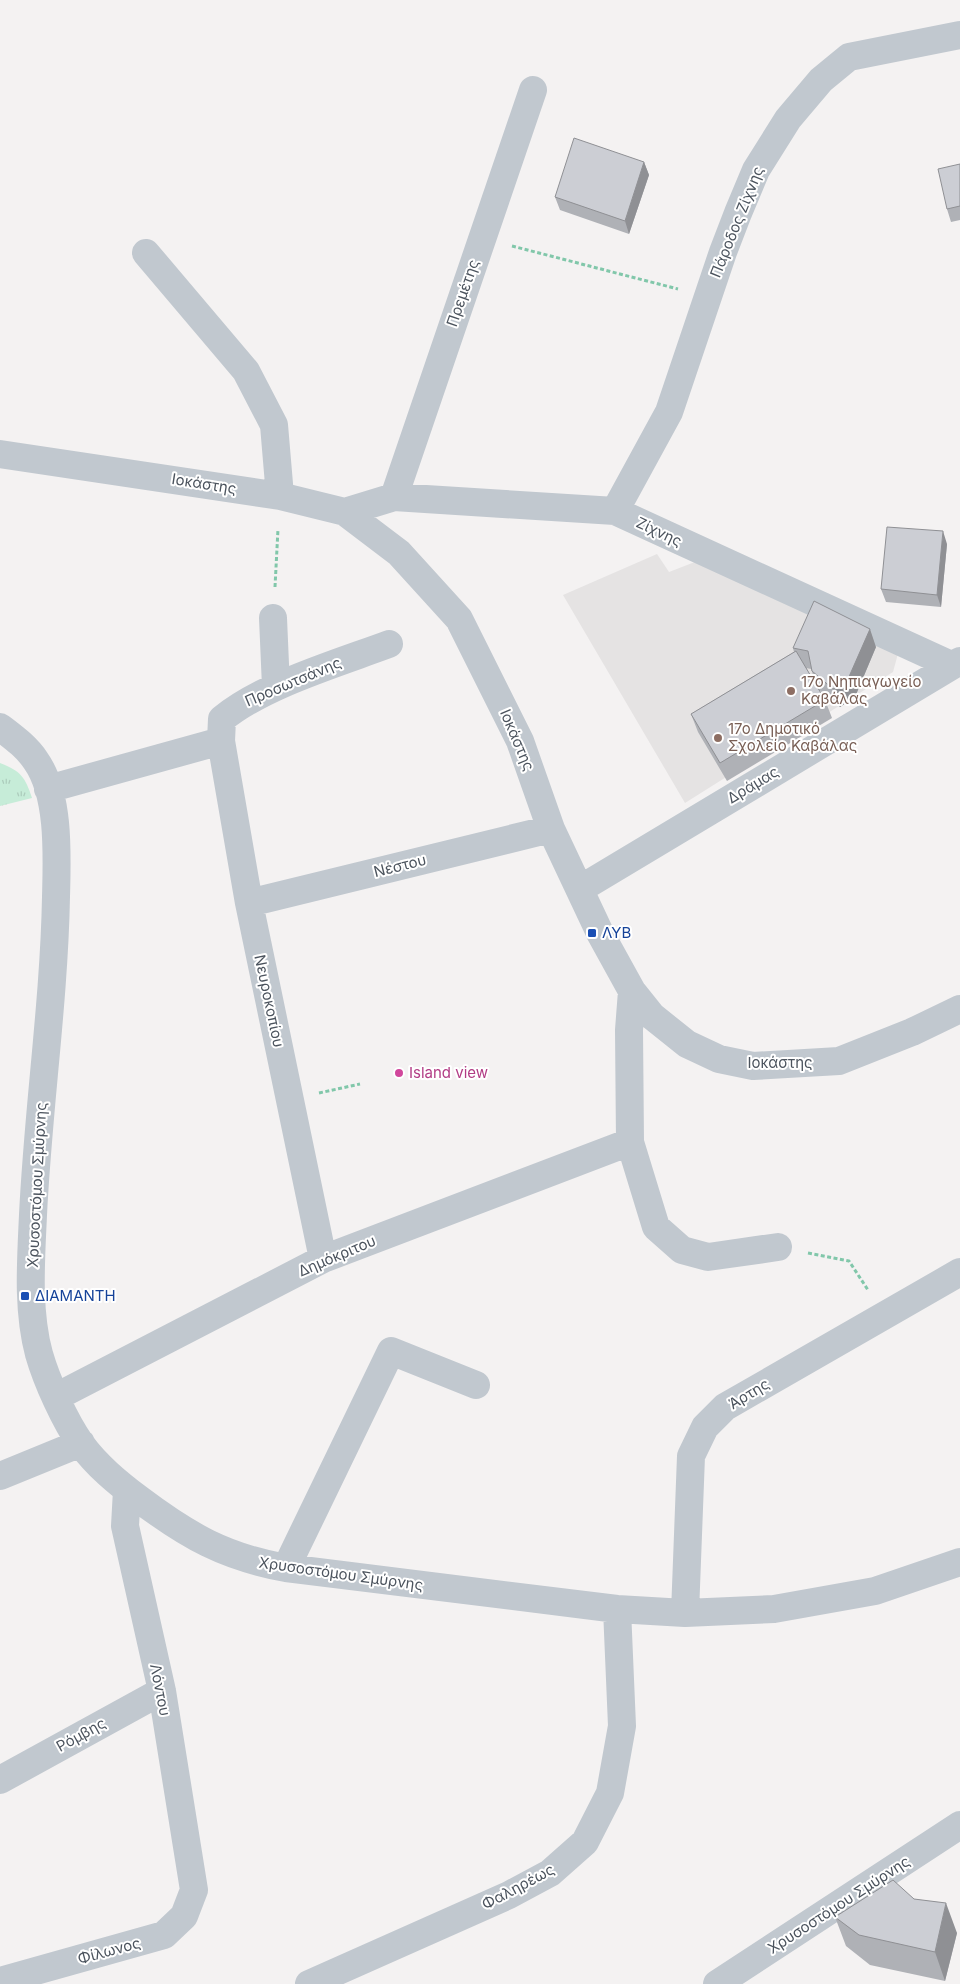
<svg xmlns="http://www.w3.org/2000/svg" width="960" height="1984" font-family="Inter,sans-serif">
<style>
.education{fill:#e5e3e3}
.grass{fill:url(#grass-tufts)}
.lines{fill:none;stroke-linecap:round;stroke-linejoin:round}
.path{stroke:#81c7aa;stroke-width:3;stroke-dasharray:4 2.5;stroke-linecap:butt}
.minor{stroke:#c1c8cf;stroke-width:28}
.wall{fill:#afb1b6}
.shaded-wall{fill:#8f9094}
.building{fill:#ccced4;stroke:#8f9094}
.education-dot{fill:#8d6e63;stroke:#fff;stroke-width:2}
.transit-dot{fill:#1a4fb4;stroke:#fff;stroke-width:2}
.hotel-dot{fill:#d1479c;stroke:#fff;stroke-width:2}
.labels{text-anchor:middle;stroke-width:4;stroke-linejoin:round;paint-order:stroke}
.street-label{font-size:15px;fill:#4b535d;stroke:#fff}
.education-label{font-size:15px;fill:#785e54;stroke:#fff;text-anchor:start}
.transit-label{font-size:15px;fill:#164399;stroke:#fff;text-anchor:start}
.hotel-label{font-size:15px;fill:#b23c85;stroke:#fff;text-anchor:start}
</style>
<defs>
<pattern id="grass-tufts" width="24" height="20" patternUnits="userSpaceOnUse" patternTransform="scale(1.25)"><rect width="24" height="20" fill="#c6ecd8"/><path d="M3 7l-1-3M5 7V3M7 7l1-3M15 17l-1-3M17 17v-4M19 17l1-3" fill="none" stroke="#acccbc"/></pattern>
</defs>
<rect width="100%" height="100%" fill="#f4f2f2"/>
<!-- education -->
<path class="education" d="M657 554 669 572 700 560 899 650 893 672 685 803 563 595Z"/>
<!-- grass -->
<path class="grass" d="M0 763C21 771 25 777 32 798L0 806Z"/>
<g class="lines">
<!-- path -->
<path class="path" d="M512 246 678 289
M275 587 278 529
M319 1093 360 1084
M808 1253 849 1261 868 1290"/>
<!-- minor -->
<path class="minor" d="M146 253 246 371 274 425 280 496
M0 454 280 496 345 512 399 553 459 619 520 741 551 829 600 933 632 991 652 1016 687 1044 719 1059 753 1066 839 1061 912 1032 960 1009
M394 497 533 90
M615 511 669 412 723 252 738 213 756 170 788 119 821 80 849 57 960 35
M345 512 394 497 615 511 951 665
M273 618 276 687
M0 727C13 737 27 747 36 761 60 795 57 857 56 897 54 1003 38 1109 33 1215 31 1260 27 1310 39 1354 47 1382 65 1421 81 1444 97 1466 118 1483 139 1499 188 1536 225 1557 286 1568L617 1609 685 1613 774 1609 875 1591 960 1562
M48 789 221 741
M580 889 960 661
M249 903 551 829
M630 1142 656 1227 682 1250 708 1257 778 1247
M323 1259 249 903 221 741 222 719C263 685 338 663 389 644
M56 1397 323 1259 630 1142 629 1030 632 991
M0 1476 81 1443
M286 1568 391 1351 476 1385
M685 1613 691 1456 705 1427 725 1407 960 1272
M0 1780 162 1691
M0 1981 164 1935 184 1916 194 1890 162 1691 125 1526 127 1490
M309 1984 509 1895 550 1873 585 1842 610 1793 622 1726 617 1609
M717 1984 960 1825"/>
</g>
<!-- wall -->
<path class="wall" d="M644 162 649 175 629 234 560 210 555 197Z
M960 164V220L951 222 947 209Z
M947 544 941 607 886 602 881 589Z
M876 647 855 697 840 707 818 689 811 669 806 668 825 700 832 718 727 781 698 732 691 714 794 652 793 648Z
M914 1899 957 1933 945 1981 870 1965 846 1946 835 1917Z"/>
<!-- shaded-wall -->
<path class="shaded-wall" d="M644 162 649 175 629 234 625 221Z
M943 531 947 544 941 607 937 595Z
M870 629 876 647 855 697 840 707 833 689Z
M946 1903 957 1933 945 1981 935 1952Z"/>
<!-- building -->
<path class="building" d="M574 138 644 162 625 221 555 197Z
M960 164V206L947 209 938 169Z
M887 527 943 531 937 595 881 589Z
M814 601 870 629 848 679 833 689 812 671 808 651 793 648Z
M796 651 825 700 720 763 691 714Z
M893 1880 914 1899 946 1903 935 1952 859 1935 835 1917Z"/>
<!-- markers -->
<g class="education-dot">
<circle cx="791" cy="691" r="5"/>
<circle cx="718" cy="738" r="5"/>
</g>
<g class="transit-dot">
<rect x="587" y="928" width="10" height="10" rx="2.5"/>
<rect x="20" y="1291" width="10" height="10" rx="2.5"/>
</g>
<circle class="hotel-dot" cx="399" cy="1073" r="5"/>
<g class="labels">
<!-- street labels -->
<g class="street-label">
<text transform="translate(737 222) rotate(-68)" y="5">Πάροδος Ζίχνης</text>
<text transform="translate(463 293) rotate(-71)" y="5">Πρεμέτης</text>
<text transform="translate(204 484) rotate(9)" y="5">Ιοκάστης</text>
<text transform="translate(659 532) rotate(25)" y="5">Ζίχνης</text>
<text transform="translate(293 682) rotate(-23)" y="5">Προσωτσάνης</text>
<text transform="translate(517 740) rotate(67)" y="5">Ιοκάστης</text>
<text transform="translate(753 785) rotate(-31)" y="5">Δράμας</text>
<text transform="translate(400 866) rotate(-14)" y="5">Νέστου</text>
<text transform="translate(269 1001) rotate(78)" y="5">Νευροκοπίου</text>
<text x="780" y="1068">Ιοκάστης</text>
<text transform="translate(37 1185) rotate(-87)" y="5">Χρυσοστόμου Σμύρνης</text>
<text transform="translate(337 1256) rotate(-23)" y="5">Δημόκριτου</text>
<text transform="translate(749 1394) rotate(-31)" y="5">Άρτης</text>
<text transform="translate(341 1574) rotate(8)" y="5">Χρυσοστόμου Σμύρνης</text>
<text transform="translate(160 1690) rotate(79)" y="5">Λόντου</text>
<text transform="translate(81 1735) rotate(-29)" y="5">Ρόμβης</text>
<text transform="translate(518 1887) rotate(-28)" y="5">Φαληρέως</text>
<text transform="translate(839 1905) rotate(-33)" y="5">Χρυσοστόμου Σμύρνης</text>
<text transform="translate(109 1951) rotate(-15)" y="5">Φίλωνος</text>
</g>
<!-- education labels -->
<g class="education-label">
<text x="801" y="687">17ο Νηπιαγωγείο<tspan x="801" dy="17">Καβάλας</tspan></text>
<text x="728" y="734">17ο Δημοτικό<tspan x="728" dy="17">Σχολείο Καβάλας</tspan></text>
</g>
<!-- transit labels -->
<g class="transit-label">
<text x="602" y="938">ΛΥΒ</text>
<text x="35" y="1301">ΔΙΑΜΑΝΤΗ</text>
</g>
<!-- hotel labels -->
<g class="hotel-label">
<text x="409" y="1078">Island view</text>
</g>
</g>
</svg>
